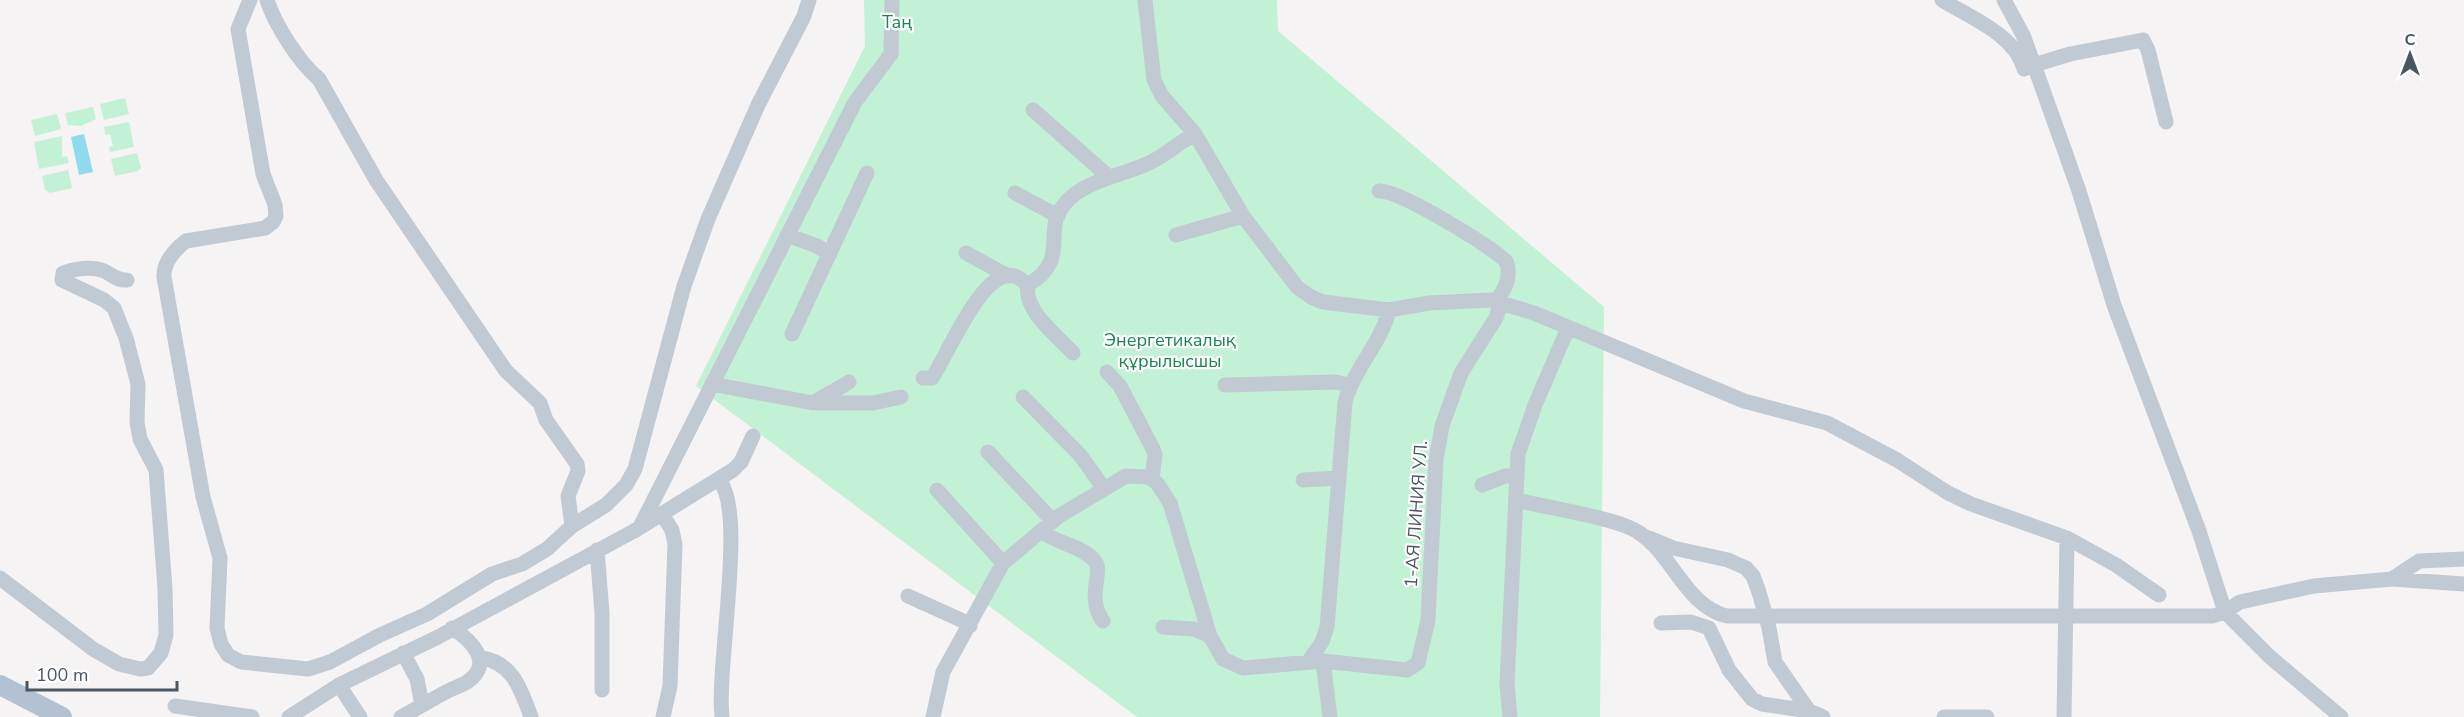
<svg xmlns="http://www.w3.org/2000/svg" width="2464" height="717" font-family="'Nunito Sans',sans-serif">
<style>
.green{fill:#c3f1d5}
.water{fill:#90daee}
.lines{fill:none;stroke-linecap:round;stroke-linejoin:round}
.minor{stroke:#c1cad2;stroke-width:15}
.major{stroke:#b3c2d1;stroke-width:20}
.labels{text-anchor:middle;stroke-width:4.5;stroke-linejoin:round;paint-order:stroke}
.park-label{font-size:18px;fill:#17864f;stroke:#fff}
.street-label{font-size:18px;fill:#4a5661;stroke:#fff}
</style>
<rect width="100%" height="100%" fill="#f5f3f3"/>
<!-- green -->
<path class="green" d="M864 0H1277L1278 31 1604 307 1600 717H1137L696 386 865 46Z
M125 98 129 114 104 120 100 104Z
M93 107 96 119 81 126 68 125 65 113Z
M57 114 61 129 35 136 31 120Z
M129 122 134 147 110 152 109 147 113 146 110 134 105 135 104 127Z
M62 136V157L67 156 69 163 39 169 34 142Z
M137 153 141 168 138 171 115 176 111 159Z
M68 170 72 188 50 193 45 190 42 176Z"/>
<!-- water -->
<path class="water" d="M84 134 93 172 79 175 71 137Z"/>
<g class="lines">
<!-- minor -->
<path class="minor" d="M250 0 238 29 263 174 275 205 276 216 273 222 265 228 186 241C175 249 163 263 164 277L203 497 220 558 217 628 221 644 228 655 241 662 308 669 330 662 380 635 427 614 492 574 522 564 547 549 572 526 606 505 626 485 635 469 684 286 708 219 758 105 804 16 809 0
M267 0C274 23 300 64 319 79L376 180 506 371 540 403 546 420 577 464 578 471 568 496 572 526
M1145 0 1154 80 1162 96 1195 134 1243 216 1297 287 1311 297 1323 302 1389 310 1429 303 1491 300 1534 313 1744 401 1827 423 1897 460 1948 493 1971 504 2067 538 2116 565 2159 595
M1942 0C1969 17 2016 35 2024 69
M2004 0 2023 35 2033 62 2079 191 2114 305 2199 531 2225 612 2270 657 2341 717
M2034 65 2070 54 2143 40 2148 50 2166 122
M1033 110 1108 176
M1379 191C1400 190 1488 245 1506 261 1512 276 1506 289 1496 301
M1015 193 1058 216
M787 235 817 246 830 254
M1176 235 1243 216
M966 253 1008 276
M792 334 867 173
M1073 353C1057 335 1023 311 1028 285 1071 258 1042 234 1063 206 1082 180 1122 176 1149 163 1165 156 1179 142 1195 134
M1107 372 1120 386 1153 449 1155 455 1152 479
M923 378H932C947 357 984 262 1017 277 1021 278 1024 283 1028 285
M712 384 813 403 849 382
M1225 385 1335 382 1349 385
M1023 397 1080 455 1103 487
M818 403H873L901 397
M988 452 1053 521
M719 480C747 511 716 667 722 717
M1303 480 1339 478
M1482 485 1505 476H1517
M937 490 1003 563
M1517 500C1547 508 1617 518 1638 532 1672 553 1686 607 1727 616H2213L2225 612 2240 602 2314 586 2392 579 2464 584
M662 514 672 530 675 544 670 686 663 717
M640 527 855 102 891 54 892 0
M1041 531C1056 543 1082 546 1094 560 1105 571 1085 596 1103 621
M1649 538 1673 548 1728 560 1746 568 1753 576 1759 592 1769 628 1775 662 1809 711
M597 550 602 613V690
M0 578 93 649 119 664 140 669 148 668 161 653 166 635 165 588 156 470 140 439 137 422 138 384 126 338 114 308 104 300 62 280 63 273C75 269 91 266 104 271 113 275 117 281 127 280
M2392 579 2419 561 2464 559
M908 596 961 620 970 626
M1661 623 1691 622 1709 628 1729 670 1752 699 1762 704 1809 711 1823 717
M1163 627 1194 629 1210 636
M403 653 417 679 422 705
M481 658C513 662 521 690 531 717
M1323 661 1330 717
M1308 662 1322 642 1327 627 1345 402C1354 368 1381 344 1389 310
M339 685 360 717
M175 706 252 717
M289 717 339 685 438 637 634 531 733 470 741 462 753 436
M401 717C416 709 431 700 446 692 453 688 461 686 467 682 495 663 471 640 452 628
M933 717 943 672 1003 563 1059 516 1126 476 1149 477 1157 483 1170 503 1210 636 1223 659 1243 668 1323 661 1407 670 1418 663 1428 620 1436 460 1442 426 1461 373 1496 318 1501 302
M1510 717 1507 684 1518 454 1535 405 1568 328
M1944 717H1987
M2064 717 2067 538"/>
<!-- major -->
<path class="major" d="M0 685 62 717"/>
</g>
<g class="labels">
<!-- park labels -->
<g class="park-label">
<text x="897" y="28">Таң</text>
<text x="1170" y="346">Энергетикалық<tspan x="1170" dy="21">құрылысшы</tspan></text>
</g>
<!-- street labels -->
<g class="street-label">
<text transform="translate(1416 514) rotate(-86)" y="6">1-АЯ ЛИНИЯ УЛ.</text>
</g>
</g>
<!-- north arrow -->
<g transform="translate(2410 54)" stroke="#ffffff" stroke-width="4.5" paint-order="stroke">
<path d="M0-4.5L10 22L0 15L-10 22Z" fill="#4a5661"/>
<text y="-9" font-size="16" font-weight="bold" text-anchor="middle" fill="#4a5661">С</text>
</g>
<!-- scale -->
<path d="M27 681v9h150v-9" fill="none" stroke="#4a5661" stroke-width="3"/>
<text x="36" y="681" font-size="18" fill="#4a5661" stroke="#ffffff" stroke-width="4.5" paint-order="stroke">100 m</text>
</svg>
